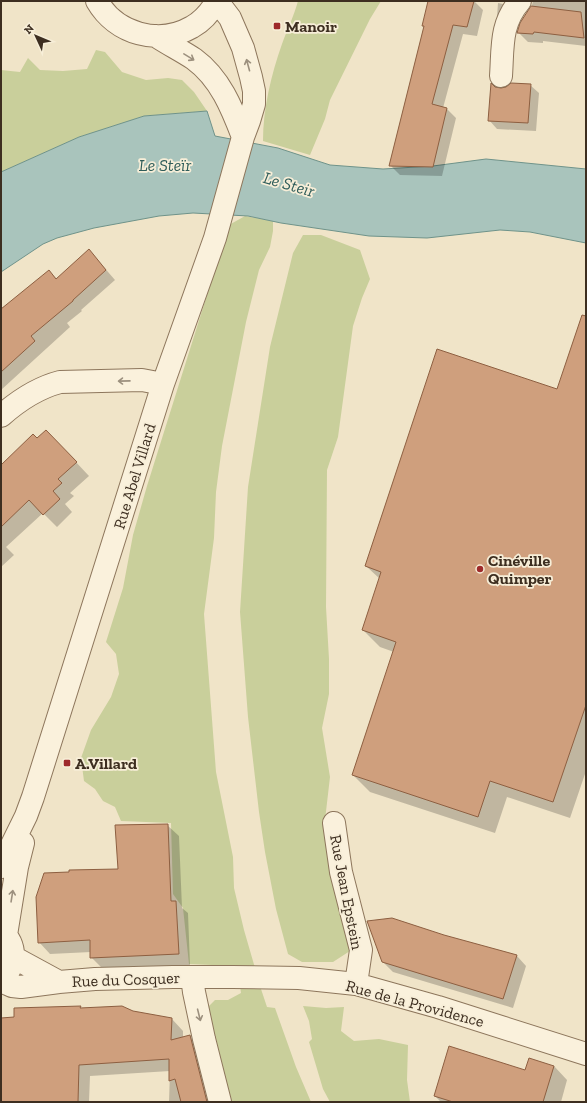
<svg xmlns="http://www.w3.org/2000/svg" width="587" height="1103" font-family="'Zilla Slab',serif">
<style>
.green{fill:#c9cf9b}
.water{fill:#a9c4bc;stroke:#6f938a}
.shadow{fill:#0003}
.building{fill:#cf9f7d;stroke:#8d5f41}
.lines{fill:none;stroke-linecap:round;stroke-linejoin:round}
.minor-casing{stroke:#8d765c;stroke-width:24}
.minor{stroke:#faf1dc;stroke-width:22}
.oneway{stroke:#9c907e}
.poi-dot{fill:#9e2a2b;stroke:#f7eed8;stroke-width:1.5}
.labels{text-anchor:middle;stroke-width:3.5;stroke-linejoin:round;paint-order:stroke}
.poi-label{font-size:16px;font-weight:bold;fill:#3d2e20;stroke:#f7eed8;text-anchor:start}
.street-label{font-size:16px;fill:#3d2e20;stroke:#f7eed8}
.water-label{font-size:17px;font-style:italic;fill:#2f5d5a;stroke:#f7eed8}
</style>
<rect width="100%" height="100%" fill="#f0e4c8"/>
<!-- green -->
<path class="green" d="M298 1H381L370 19 330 100 325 119 310 155 263 141C263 109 271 75 282 44 287 30 294 16 298 1Z
M96 50 105 52 122 72 146 80 168 78 182 80 194 92 207 111 144 116 79 137 1 172V70L20 72 28 58 40 70 63 71 87 69Z
M245 216 273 221V231L270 247 259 270 246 322 222 446 216 492 214 538 204 614 216 772 233 857 234 888 244 930 255 968 238 970 235 966 189 964 183 908 173 894 171 823 121 821 115 807 103 801 95 789 84 781 81 758 91 730 111 697 119 674 116 654 106 642 123 588 133 535 147 486 229 225Z
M303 235H321L360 250 370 279 362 298 353 326 338 437 327 470 326 607 329 659V694L322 728 330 777 325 820 353 949 333 962H302L288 954 276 909 265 852 259 812 248 717 240 612 248 487 270 347 293 253Z
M240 986H260L267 1007 275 1008 296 1067 311 1102H230L206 1009 215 1000H228L241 993Z
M303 1006 326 1008 344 1007 341 1031 354 1041 379 1039 408 1045 407 1080 410 1102H330L323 1089 309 1042 312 1039 309 1021Z"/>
<!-- water -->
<path class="water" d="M207 111 215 136 278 148 330 165 383 169 433 166 486 159 586 169V243L530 232 500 230 427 238 369 236 281 223 248 216 193 213 159 216 94 228 57 238 43 244 1 272V172L79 137 144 116Z"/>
<!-- shadow -->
<path class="shadow" d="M429 1H474L483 10 477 36 463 34 443 108 447 109 456 118 442 176 400 175 390 165 425 28 423 26Z
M533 1H586V46L543 41V43L528 42 518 32 531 9Z
M498 3 503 4 507 9 501 22 497 17Z
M530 85 539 93 536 131 497 129 489 120 494 88 501 89Z
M89 250 115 280 81 310 82 311 67 323 70 327 1 390V344L49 272 57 279Z
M586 319V771L570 818 507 797 495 833 370 792 353 775 394 652 380 647 363 630 380 579 366 566 558 390Z
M37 439 59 444 89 476 70 493 74 496 65 504 72 512 57 527 43 513 6 547 14 555 1 567V466Z
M167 825 179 836 182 908 188 913 190 965 103 969 91 957V952L50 954 39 942Z
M444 936 517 956 526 966 513 1008 393 972 383 962Z
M80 1007 82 1009 133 1012 172 1019 183 1031V1038L190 1037 202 1048 215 1102H169L170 1071 90 1076 89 1102H1V1019Z
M554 1066 567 1080 561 1102H441L435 1096 526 1072Z"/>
<!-- building -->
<path class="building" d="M428 1H474L467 27 453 25 432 104 447 108 433 167 389 166 424 26H422Z
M531 6 581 12 584 38 534 32 533 34 517 33 520 23Z
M491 83 495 87 501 88 506 87 511 83 531 84 528 123 488 121Z
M89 249 106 270 73 300V301L31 336 35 341 1 372V309L49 270 56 279Z
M582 315 586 316V705L553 802 490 781 478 817 352 775 396 642 362 630 381 572 365 566 437 349 557 389Z
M46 430 77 462 58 479 62 483 53 491 60 499 43 515 29 500 1 527V465L33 434 37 438Z
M168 824 171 901H176L179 954 90 958V940L38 943 36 897 44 873 69 872V870L118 869 115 825Z
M392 918 444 935 517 955 503 999 382 962 367 921Z
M81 1006 80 1008 122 1006 133 1011 172 1018 171 1040 190 1035 207 1102H181L175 1079 169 1081V1059L79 1065 78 1102H1V1018L14 1017V1008Z
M449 1046 525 1070 529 1058 554 1066 543 1102H453L434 1096Z"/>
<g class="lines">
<defs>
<path id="minor" d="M97 1C116 34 159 46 192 27 203 21 211 11 217 1
M156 36C168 44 182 51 194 59 220 78 232 108 243 137
M501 76C503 47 500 24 520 1
M1 416C19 400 37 388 60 382L142 380 163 384
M334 823 341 872 361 950 356 984
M1 867 26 816 33 797 163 384 215 238 243 137 249 121 254 104V91L251 77 243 48 230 18 217 1
M1 930C18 946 16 966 1 981L12 986 21 987 59 982 95 979 173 977H232L299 978 356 984 438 1007 586 1054
M6 935 17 867 23 843
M13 957 59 982
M192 977 194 992 204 1039 220 1102"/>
</defs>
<!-- minor casing -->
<use href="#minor" class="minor-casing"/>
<!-- minor -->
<use href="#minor" class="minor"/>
</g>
<!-- one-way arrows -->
<defs><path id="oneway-shaft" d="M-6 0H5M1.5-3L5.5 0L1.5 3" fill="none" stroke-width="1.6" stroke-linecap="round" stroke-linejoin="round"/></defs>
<g class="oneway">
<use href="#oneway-shaft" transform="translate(189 57) rotate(31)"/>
<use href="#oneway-shaft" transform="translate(248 65) rotate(-105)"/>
<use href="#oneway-shaft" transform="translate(124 381) rotate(179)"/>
<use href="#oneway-shaft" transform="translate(12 896) rotate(-81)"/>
<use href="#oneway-shaft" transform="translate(199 1015) rotate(76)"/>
</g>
<!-- markers -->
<g class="poi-dot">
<rect x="273" y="22" width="8" height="8" rx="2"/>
<circle cx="480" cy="569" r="4"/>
<rect x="63" y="759" width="8" height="8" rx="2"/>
</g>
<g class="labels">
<!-- poi labels -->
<g class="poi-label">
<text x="285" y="32">Manoir</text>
<text x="488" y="566">Cinéville<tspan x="488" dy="18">Quimper</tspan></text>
<text x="75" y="769">A.Villard</text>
</g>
<!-- street labels -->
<g class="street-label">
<text transform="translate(134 476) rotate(-73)" y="6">Rue Abel Villard</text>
<text transform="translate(347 892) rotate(79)" y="6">Rue Jean Epstein</text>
<text transform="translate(126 979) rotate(-2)" y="6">Rue du Cosquer</text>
<text transform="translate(415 1003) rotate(15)" y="6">Rue de la Providence</text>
</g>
<!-- water labels -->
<g class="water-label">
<text x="165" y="171">Le Steïr</text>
<text transform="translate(289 184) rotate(16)" y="6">Le Steir</text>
</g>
</g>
<!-- border -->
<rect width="587" height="1103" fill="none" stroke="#3d2e20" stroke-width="4"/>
<!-- north arrow -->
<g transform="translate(36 36) rotate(314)" stroke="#f7eed8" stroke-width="3" paint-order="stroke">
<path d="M0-3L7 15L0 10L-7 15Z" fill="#3d2e20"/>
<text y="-6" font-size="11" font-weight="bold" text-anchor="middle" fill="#3d2e20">N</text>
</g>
</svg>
